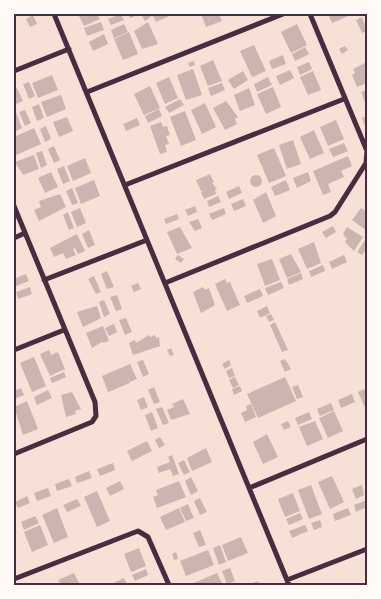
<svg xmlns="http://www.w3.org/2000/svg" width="381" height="599" font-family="'Golos Text',sans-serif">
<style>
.building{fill:#ccb4b1}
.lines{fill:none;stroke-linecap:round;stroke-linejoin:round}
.minor{stroke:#4a2c40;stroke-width:5}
.neatline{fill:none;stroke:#4a2c40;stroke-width:2}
</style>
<rect width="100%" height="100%" fill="#f7e1d7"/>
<!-- building -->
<path class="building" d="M78 14H97L100 19 84 26Z
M121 14 124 20 111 25 108 19Z
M128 14H141L130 18Z
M145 14H149L151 17 145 21 142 16Z
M152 14H174L156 22Z
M201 14H219L222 21 206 27Z
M328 14H353L332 23Z
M33 15 37 24 30 27 26 19Z
M362 17 367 31 362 33 356 20Z
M101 22 104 30 87 36 84 28Z
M148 22 158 44 142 49 134 31Z
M124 24 128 32 114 38 111 30Z
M297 24 307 45 291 53 281 32Z
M129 32 138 54 123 60 114 39Z
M104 34 108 44 93 51 89 42Z
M254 45 266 71 252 77 240 51Z
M345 46 348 50 342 54 339 49Z
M305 47 309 54 295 61 292 54Z
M283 55 286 64 272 69 269 61Z
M213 60 222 81 208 86 200 66Z
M194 61 195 65 190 67 188 63Z
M309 62 312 69 300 75 297 67Z
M367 62V83L357 87 352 75 355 73 353 69Z
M193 69 202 95 186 100 177 75Z
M290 70 294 78 280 85 276 76Z
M243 71 248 80 234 89 228 80Z
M313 71 321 90 308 95 300 77Z
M52 75 58 90 38 98 32 83Z
M169 77 178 98 165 104 156 83Z
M268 77 272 85 257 92 254 84Z
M29 82 35 96 29 99 23 84Z
M222 83 225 90 211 96 208 88Z
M150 86 160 108 144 115 134 94Z
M273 87 281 107 266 114 257 94Z
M17 88 23 101 16 104 14 90Z
M249 88 255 105 240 111 234 95Z
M367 89V108L361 92Z
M61 95 66 109 47 117 41 102Z
M180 99 184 105 169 113 165 107Z
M226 101 238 117 235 119 237 124 225 130 213 108Z
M205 103 216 127 202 134 191 110Z
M39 104 44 118 37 121 32 107Z
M159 109 162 116 148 123 145 116Z
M25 110 31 123 25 126 19 112Z
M185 111 196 140 181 146 170 117Z
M16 112 22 128 14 132V113Z
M367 116V131L362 118Z
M67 117 73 131 59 137 53 122Z
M137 118 140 125 126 131 123 124Z
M336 120 344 139 328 146 320 127Z
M161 122 163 127 167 126 170 135 166 136 169 144 165 145 167 152 160 154 150 126Z
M46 126 51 139 45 142 40 129Z
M34 128 41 144 14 156V137Z
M314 130 324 153 310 159 300 137Z
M293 140 301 164 287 169 279 145Z
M344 143 348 151 333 157 329 149Z
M54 146 60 160 54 163 48 149Z
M274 148 286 176 269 183 257 155Z
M42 151 47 165 41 168 36 153Z
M34 155 39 169 23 175 15 162Z
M348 156 352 166 341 171 344 177 328 184 331 192 323 195 313 171Z
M85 158 91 173 73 181 67 166Z
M64 166 70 181 63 184 57 169Z
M51 172 58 187 45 193 38 178Z
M308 172 311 181 297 188 293 178Z
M210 174 214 182 212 183 217 189 215 190 216 194 204 199 201 192H203L201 191 196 180Z
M250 181a6 6 0 1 1 12 0a6 6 0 1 1-12 0Z
M94 180 100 196 81 204 75 188Z
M286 180 290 190 275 196 271 187Z
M239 186 242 193 229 199 226 192Z
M72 188 78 203 72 205 66 191Z
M266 192 276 216 263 223 253 200Z
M60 194 66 207 39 221 34 210 41 207 39 201Z
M218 196 221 202 209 207 207 201Z
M243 199 246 206 234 211 231 204Z
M195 206 197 212 188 216 185 210Z
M80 208 86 223 77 227 71 212Z
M224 208 226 214 212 220 209 214Z
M361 208 367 212V231L352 220Z
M68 212 74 228 69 230 63 215Z
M177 214 179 219 166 224 164 219Z
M198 219 202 228 195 231 189 222Z
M333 226 336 232 326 238 322 232Z
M180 227 192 248 177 254 167 232Z
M347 227 363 237 354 251 345 242 347 239 343 234Z
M89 230 95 245 88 248 82 234Z
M77 234 85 251 78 254 75 248 73 249 76 255 66 259 63 253 54 257 50 248Z
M365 240 367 241V248L362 255 357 252Z
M314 242 321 263 307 269 298 249Z
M291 254 301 272 287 278 279 259Z
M178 255 184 259 181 263 175 259Z
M344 255 347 262 332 269 329 262Z
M272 259 280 280 265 286 257 264Z
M323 265 325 271 311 277 309 271Z
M107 271 114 287 107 289 101 274Z
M301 273 303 279 289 285 287 279Z
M26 274 29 281 14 287V279Z
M94 276 101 292 96 294 88 279Z
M225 279 227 283 230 282 240 305 227 311 215 284Z
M281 282 284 288 268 295 265 288Z
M138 283 141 289 134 292 131 286Z
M30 287 32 294 18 299 16 292Z
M203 287 205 290 209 288 215 305 201 313 193 292Z
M260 289 263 296 247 303 244 296Z
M117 295 122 309 116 311 110 297Z
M104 300 110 314 104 317 99 302Z
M97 306 101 318 83 327 77 312Z
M267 306 270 313 260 318 257 311Z
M271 314 274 320 269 322 266 316Z
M126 318 132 332 125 335 119 320Z
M275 322 288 350 282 352 270 325Z
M114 324 117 332 109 336 105 328Z
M103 326 109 341 103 343 102 342 92 348 86 333Z
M149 335 150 337 155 335 156 338 159 337 160 346 133 355 129 343 135 340 136 343Z
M171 348 174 355 170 356 167 350Z
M49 350 51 355 58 352 65 369 50 376 40 354Z
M34 357 46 386 32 392 20 363Z
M285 359 291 369 285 372 280 361Z
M143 360 149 374 143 377 137 362Z
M229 360 231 365 225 369 222 364Z
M130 364 137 379 130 382 124 369 130 383 108 392 102 376Z
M232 368 235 376 229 378 226 371Z
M64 372 66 377 52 383 50 378Z
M235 377 239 385 233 388 229 380Z
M285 377 296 401 258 418 247 394Z
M298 385 303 397 297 399 292 387Z
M240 386 242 391 234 395 232 389Z
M154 387 160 402 154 404 148 390Z
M21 388 24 395 14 399V391Z
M367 388V412L358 392Z
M48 390 52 398 37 405 34 397Z
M72 392 81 409 75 411 76 414 66 417 61 395Z
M352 394 355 402 341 408 338 400Z
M144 397 148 407 141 410 137 400Z
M183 399 190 414 171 420 167 410 174 407 172 404Z
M27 401 38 429 23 435 14 407Z
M331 403 334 410 320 416 317 409Z
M251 404 256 417 245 422 241 413 247 410 246 406Z
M162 407 169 423 163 425 156 409Z
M334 411 343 431 328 438 319 418Z
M152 412 158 428 151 431 145 415Z
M309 412 312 419 298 425 295 418Z
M288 421 291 427 284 430 281 424Z
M315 421 323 439 307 446 299 427Z
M267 434 278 457 263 464 253 442Z
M160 437 165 445 159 448 155 440Z
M147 441 152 451 132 461 127 451Z
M206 448 212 462 192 471 187 458Z
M172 455 179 474 173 476 170 469 159 473 157 467 170 462 168 457Z
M184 460 190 472 184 475 178 463Z
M113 463 115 470 100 476 97 469Z
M89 471 92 478 77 483 75 477Z
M332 476 344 502 330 509 318 482Z
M191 477 198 491 191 495 185 481Z
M69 479 72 486 57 491 55 484Z
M120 481 124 489 110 496 106 488Z
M179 481 186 497 157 508 153 497 158 495 156 490Z
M311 485 322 514 309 519 298 490Z
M362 485 364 495 356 499 352 489Z
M48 488 51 496 37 501 34 493Z
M97 491 110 521 97 527 84 497Z
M293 493 300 511 285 517 278 499Z
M27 496 30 503 18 508 15 502Z
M200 498 207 512 200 515 194 501Z
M77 499 81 506 67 512 63 505Z
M367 500V507L356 512 354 505Z
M188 504 194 518 186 521 180 508Z
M57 508 68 537 54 543 42 515Z
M179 508 185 522 166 530 160 517Z
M348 508 351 515 335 521 333 514Z
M300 513 303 519 289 525 286 519Z
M35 516 39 523 24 530 21 522Z
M320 520 322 527 314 530 311 523Z
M40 525 48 545 32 552 24 532Z
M305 525 308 531 292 538 289 531Z
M200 530 206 545 199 547 193 533Z
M241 537 248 553 228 561 222 545Z
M220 545 226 562 219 565 213 548Z
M139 548 146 566 131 572 124 554Z
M208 550 214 565 186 576 180 561Z
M176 552 178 559 174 560 172 554Z
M230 568 235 581 227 584 222 571Z
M146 569 148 575 135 581 132 575Z
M74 573 80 585H61L58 580Z
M217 573 223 585H189Z
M124 578 127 584 109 585Z
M258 581 260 585H248Z"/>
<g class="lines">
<!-- minor -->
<path class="minor" d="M54 14 289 585
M14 71 69 49
M87 92 283 14
M125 185 344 99
M14 206 95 402 96 416 92 422 14 454
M14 238 25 233
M44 280 147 240
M165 283 330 216 335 212 366 163 367 151 310 14
M14 350 64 330
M249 488 367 439
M14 579 138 531 148 537 169 585
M287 580 367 549"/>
</g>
<!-- border -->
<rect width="381" height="599" fill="none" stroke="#fffaf5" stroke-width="30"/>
<rect x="15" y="15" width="351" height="569" class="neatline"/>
</svg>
